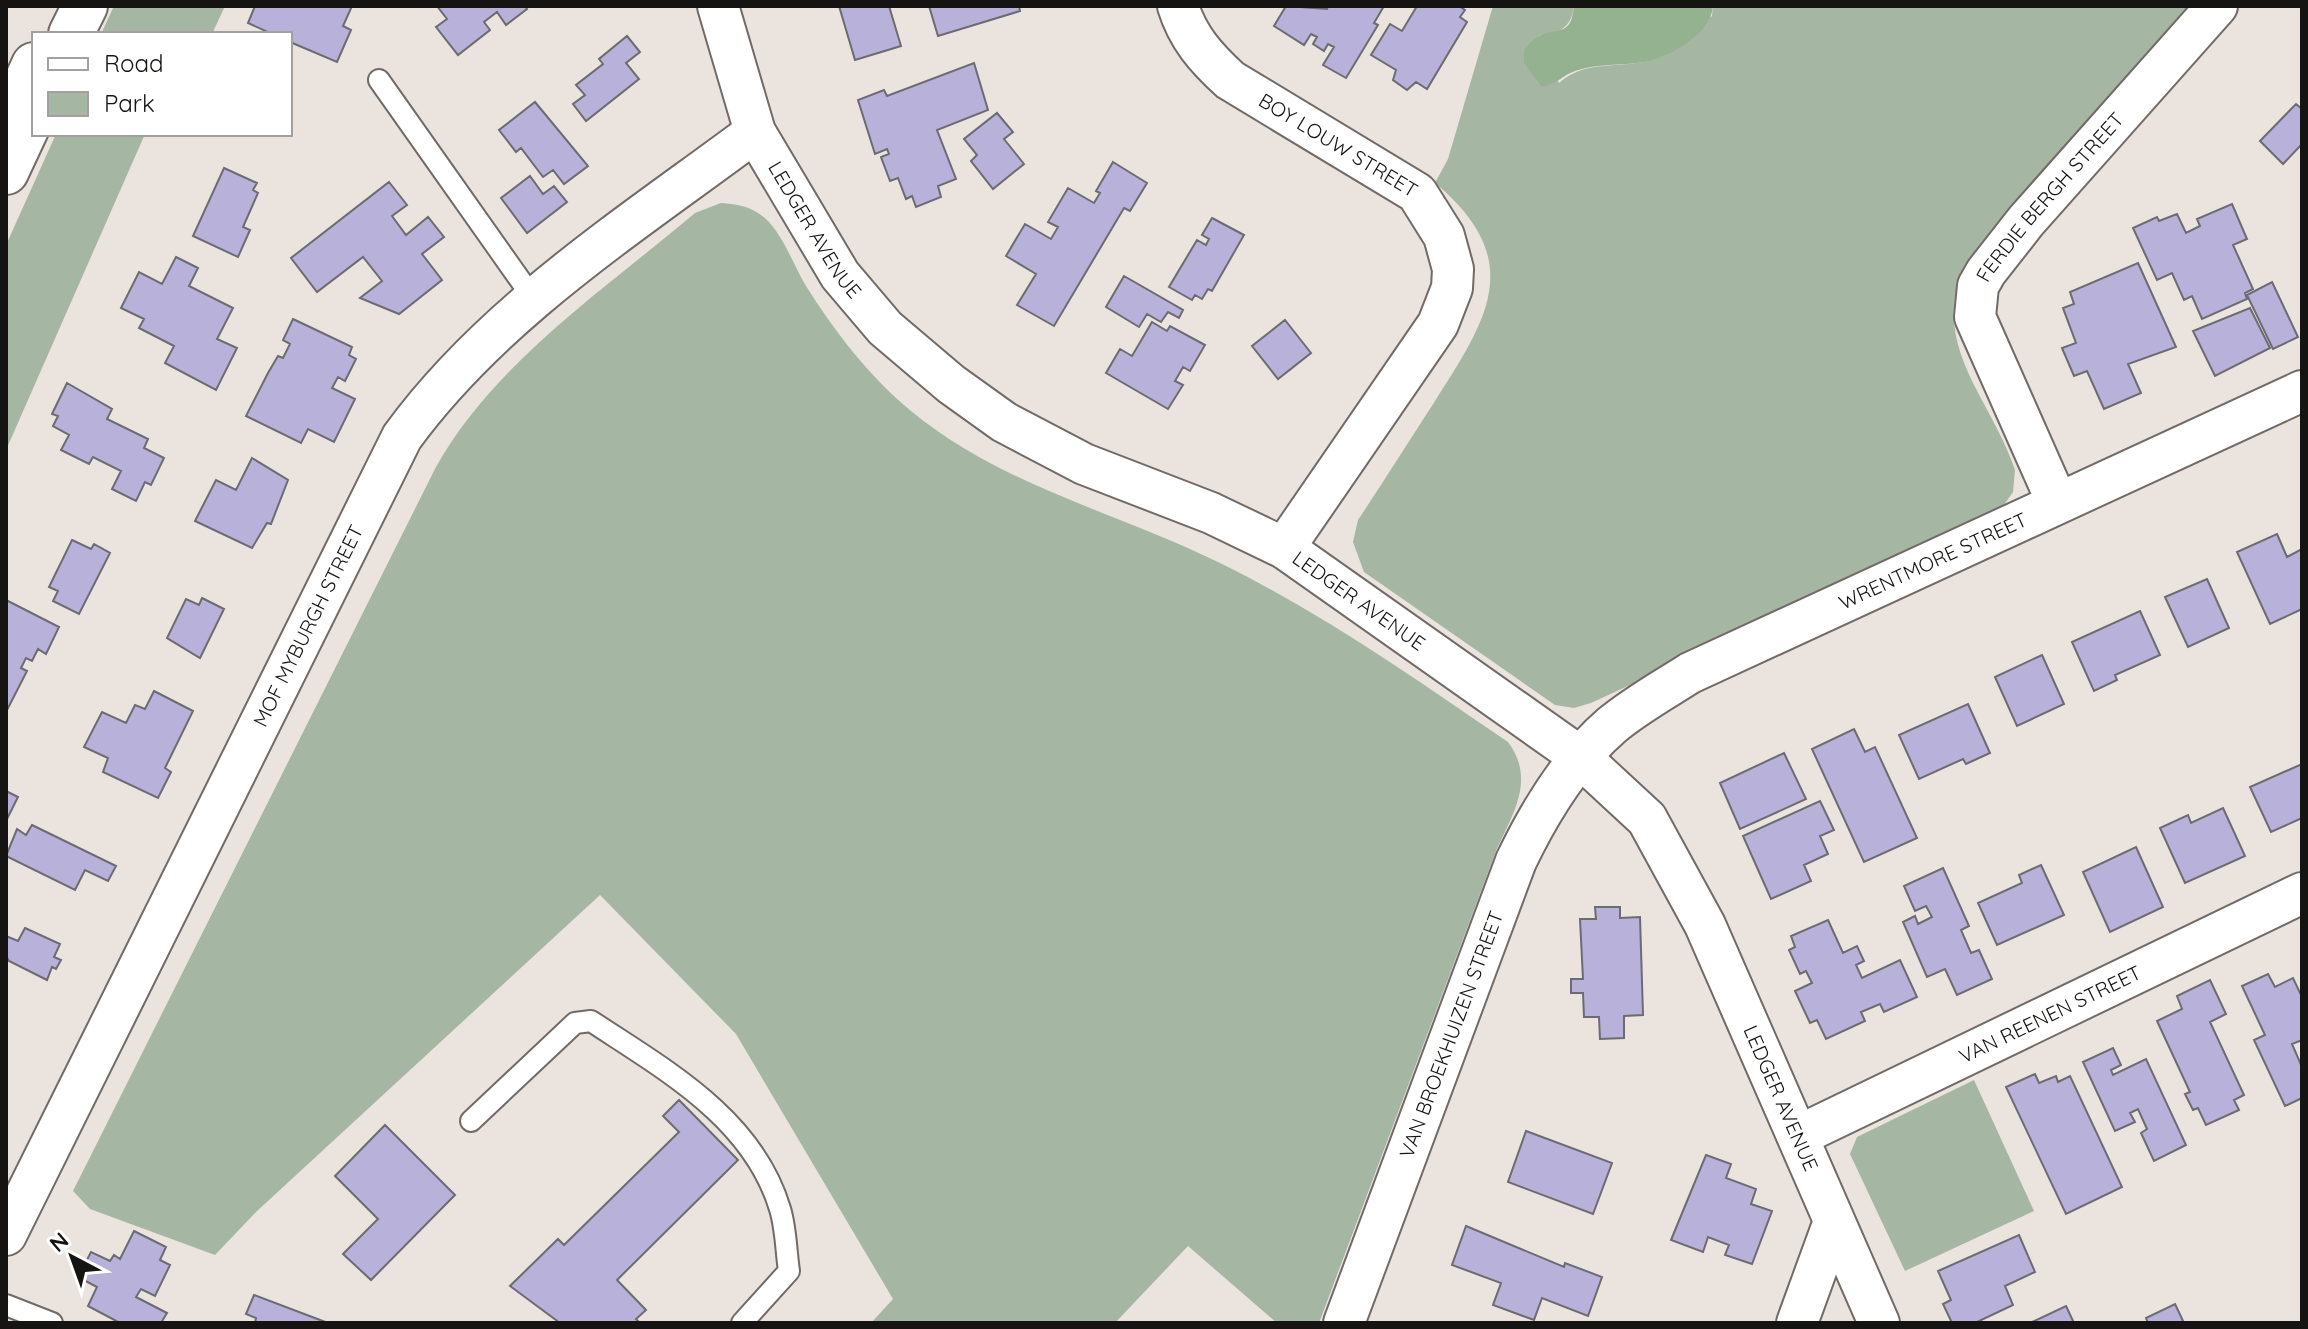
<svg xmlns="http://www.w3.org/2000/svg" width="2308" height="1329" font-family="Quicksand,sans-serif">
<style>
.green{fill:#a5b7a3}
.forest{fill:#94b290}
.building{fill:#b8b1da;stroke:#6c6b72;stroke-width:2}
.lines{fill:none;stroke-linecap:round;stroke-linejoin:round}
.service-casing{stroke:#716a66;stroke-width:24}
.minor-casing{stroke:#716a66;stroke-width:44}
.tertiary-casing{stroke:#716a66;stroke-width:48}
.service{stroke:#fff;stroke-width:20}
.minor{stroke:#fff;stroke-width:40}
.tertiary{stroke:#fff;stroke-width:44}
.labels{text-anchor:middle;stroke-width:7;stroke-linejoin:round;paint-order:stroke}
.street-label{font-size:20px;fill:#161412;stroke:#fff}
</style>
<rect width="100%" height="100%" fill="#eae3de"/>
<!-- green -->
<path class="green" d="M114 6H225L212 34H101Z
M1493 6H1574C1571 29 1559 33 1538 36L1559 83C1584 61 1612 68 1643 62 1661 58 1696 27 1712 16L1713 6H2196L1970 260C1923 339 1991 397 2015 470L2013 492 1997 515 1591 703 1574 708 1555 705 1364 572 1353 542 1358 520C1384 481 1409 441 1435 401 1488 318 1527 260 1435 183L1448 159Z
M56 134H145L6 450V245Z
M721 203C738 204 753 207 766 219 783 235 794 266 806 286 835 332 869 376 911 411 1002 486 1116 512 1220 563 1322 613 1414 678 1508 742 1536 780 1513 813 1496 851L1319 1323H1277L1188 1246 1115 1323H871L893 1299 736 1034 600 895 256 1212 215 1255 90 1209 73 1191 436 467C494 363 604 290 695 213Z
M1974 1080 2034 1211 1905 1271 1850 1154 1857 1137Z"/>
<!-- forest -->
<path class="forest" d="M1574 6H1713C1711 34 1670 57 1644 62 1621 66 1598 63 1575 71 1563 75 1557 84 1542 87L1524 63V50C1528 45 1534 38 1539 36 1560 27 1571 36 1574 6Z"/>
<!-- building -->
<path class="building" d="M255 6H352L343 26 351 30 337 62 290 42V34H272L248 23Z
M437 6H525L527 9 506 25 497 12 484 22 490 30 458 55 436 27 447 19Z
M839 6H889L901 46 855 60Z
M929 6H1019L1020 11 938 36Z
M1286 6 1327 9 1328 6H1384L1374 23 1378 25 1346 78 1323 65 1334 47 1328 44 1324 51 1313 44 1317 37 1311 34 1304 45 1274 26Z
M1417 6H1459L1465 10 1460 17 1467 22 1427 89 1416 82 1407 90 1393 80 1396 70 1371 55 1390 24 1402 31Z
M627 36 640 52 626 63 639 79 586 121 573 104 585 95 576 85 603 64 599 59Z
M974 63 988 110 937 130 956 179 938 186 941 197 916 207 912 196 906 199 898 178 890 181 881 157 889 154 887 149 875 154 858 100 884 90 887 96Z
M535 102 588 166 564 184 553 170 543 177 521 148 516 152 499 130Z
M2296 104 2302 109V144L2283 164 2260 141Z
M997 113 1013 132 1004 139 1024 164 993 189 971 161 977 155 964 139Z
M1113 162 1147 183 1130 211 1124 208 1054 326 1017 305 1036 274 1006 256 1025 224 1051 239 1058 227 1048 222 1068 188 1094 203 1100 193 1096 191Z
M224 168 257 183 253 190 258 193 243 227 250 230 238 257 193 236Z
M530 176 543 194 554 186 567 202 527 233 501 198Z
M389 182 407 205 392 216 406 235 428 217 444 237 422 254 442 280 399 314 360 298 382 281 363 257 317 292 291 258Z
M2232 204 2247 239 2233 245 2253 289 2245 293 2247 299 2202 319 2192 296 2184 300 2172 273 2157 280 2133 228 2157 217 2159 221 2177 214 2186 233 2200 226 2197 219Z
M1212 218 1244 235 1212 291 1208 289 1202 299 1195 295 1192 300 1169 287 1197 240 1206 245 1209 239 1202 235Z
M176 257 198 268 189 286 233 308 217 339 237 348 216 390 165 363 174 346 139 328 144 319 121 308 139 272 162 284Z
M2138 263 2176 347 2128 364 2141 393 2104 409 2087 371 2074 376 2062 348 2076 343 2063 308 2074 304 2070 292Z
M1124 276 1183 310 1179 318 1168 312 1161 322 1147 314 1139 327 1106 307Z
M2272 282 2298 337 2273 349 2247 295Z
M2250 308 2270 348 2215 376 2193 331Z
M293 319 352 347 349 355 356 359 345 381 338 377 332 388 355 399 334 442 308 429 301 443 246 416 268 373 278 356 283 358 290 344 283 340Z
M1285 320 1311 353 1278 379 1252 346Z
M1152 322 1167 331 1170 326 1205 345 1190 371 1183 367 1175 381 1183 385 1168 409 1106 373 1120 349 1132 356Z
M67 383 112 409 107 419 148 439 144 448 164 458 151 485 145 482 136 501 112 489 121 471 93 457 89 464 61 450 69 435 53 426 58 416 52 414Z
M252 458 288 480 271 524 267 523 252 548 195 521 216 480 236 490Z
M2277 534 2287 557 2300 550 2302 553V609L2270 624 2237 552Z
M72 540 91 549 94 544 110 553 79 614 53 601 58 591 49 587Z
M2207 579 2229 628 2188 647 2165 597Z
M202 598 224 609 200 658 167 638 186 599 199 605Z
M6 600 59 627 46 654 38 649 32 661 26 658 21 668 27 671 6 712Z
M2140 611 2160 655 2115 675 2117 680 2094 691 2072 642Z
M2042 655 2064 704 2017 726 1995 677Z
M154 691 193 711 165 768 171 772 158 798 103 772 108 758 84 747 102 712 126 723 135 705 145 709Z
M1968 704 1990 753 1966 764 1963 759 1919 779 1899 735Z
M1854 729 1865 752 1875 747 1917 838 1864 862 1812 749Z
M1784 753 1806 799 1740 829 1720 783Z
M2302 764V818L2271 832 2250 787Z
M6 791 18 797 6 821Z
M1820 801 1834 830 1820 836 1828 854 1804 865 1811 881 1771 899 1743 836Z
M2223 808 2245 856 2185 883 2160 828 2188 815 2191 823Z
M32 825 116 866 108 881 85 870 75 890 6 856 17 829 26 835Z
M2136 847 2163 907 2110 932 2083 872Z
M2041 865 2064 915 1997 945 1978 903 2022 883 2019 875Z
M1943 868 1969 926 1961 930 1971 953 1979 950 1992 979 1957 995 1945 969 1927 977 1903 922 1915 916 1918 924 1932 917 1926 906 1915 911 1904 886Z
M1595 907H1620V918L1640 917 1643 1015 1624 1016V1038L1600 1039 1599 1017H1584L1583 993H1571V979H1583L1580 919H1596Z
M1828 920 1843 953 1857 946 1864 961 1856 965 1862 978 1900 960 1917 997 1884 1012 1880 1004 1861 1012 1865 1021 1826 1039 1817 1020 1810 1023 1795 991 1812 983 1806 971 1800 974 1789 950 1795 947 1791 936Z
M25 928 60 944 54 957 61 960 56 969 52 967 47 980 9 961 6 956V936L18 941Z
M2268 974 2275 987 2293 978 2302 997V1040L2292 1044 2302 1067V1098L2285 1106 2254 1040 2265 1035 2242 986Z
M2210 980 2226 1014 2210 1022 2244 1095 2234 1100 2239 1110 2206 1125 2198 1108 2193 1110 2185 1094 2190 1092 2157 1021 2182 1009 2177 996Z
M2113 1048 2121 1065 2111 1070 2113 1075 2146 1059 2186 1145 2154 1161 2141 1133 2147 1129 2138 1109 2130 1113 2135 1122 2115 1131 2083 1062Z
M2035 1074 2039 1083 2056 1076 2058 1082 2070 1076 2122 1187 2066 1214 2006 1087Z
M679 1100 738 1160 617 1280 646 1310 636 1319 640 1323H560L510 1286 558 1239 564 1245 679 1132 663 1116Z
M385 1125 455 1195 371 1280 343 1254 378 1219 335 1176Z
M1526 1131 1612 1163 1593 1214 1508 1182Z
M1706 1155 1731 1164 1726 1178 1756 1189 1751 1204 1772 1211 1752 1264 1725 1255 1729 1245 1708 1237 1703 1252 1671 1240Z
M1466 1226 1564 1267 1565 1263 1602 1277 1588 1316 1542 1298 1534 1320 1493 1305 1501 1283 1452 1265Z
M134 1231 166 1247 160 1260 170 1265 155 1296 141 1289 136 1297 167 1313 161 1323H120L88 1306 97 1287 78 1277 91 1252 110 1261 114 1255 120 1259Z
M2019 1235 2035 1272 2005 1286 2013 1305 1975 1323H1952L1943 1304 1951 1300 1938 1271Z
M254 1295 328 1323H255L256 1318 246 1314Z
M2175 1304 2184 1323H2148L2146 1318Z
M2066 1306 2074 1323H2030Z"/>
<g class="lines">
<defs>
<path id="service" d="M379 80 535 301
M471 1121 575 1023 591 1021C665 1070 753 1118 780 1209 786 1228 786 1251 789 1271L742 1323
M6 1305 52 1323"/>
<g id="minor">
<path id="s1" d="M718 6 755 132 840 275 885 328 951 384 1004 422 1084 464 1211 513 1284 548 1579 756 1647 819 1705 925 1879 1323"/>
<path id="s2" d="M1178 6C1188 38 1206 58 1230 80L1417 193 1444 236 1453 269 1452 288 1438 324 1284 548"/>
<path id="s3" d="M2057 502 1975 317 1978 286 1986 272 2026 221 2217 6"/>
<path id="s4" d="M1798 1136 2302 893"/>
<path id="s5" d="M6 1235 402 437C493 312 632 224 755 132"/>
<path id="s6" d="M1344 1323 1516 861C1540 811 1570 761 1612 725 1636 705 1665 689 1690 673L2302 391"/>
<path d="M1797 1323 1833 1224"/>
</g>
<path id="tertiary" d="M71 34 85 6
M6 126 34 65
M6 172 34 112"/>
</defs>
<!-- service casing -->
<use href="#service" class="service-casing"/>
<!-- minor casing -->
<use href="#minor" class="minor-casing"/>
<!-- tertiary casing -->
<use href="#tertiary" class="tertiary-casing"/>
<!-- service -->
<use href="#service" class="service"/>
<!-- minor -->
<use href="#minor" class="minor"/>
<!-- tertiary -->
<use href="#tertiary" class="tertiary"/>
</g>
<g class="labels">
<!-- street labels -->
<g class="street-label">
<text dy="7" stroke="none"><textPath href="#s2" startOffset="218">BOY LOUW STREET</textPath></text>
<text dy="7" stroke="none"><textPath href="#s3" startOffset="348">FERDIE BERGH STREET</textPath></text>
<text dy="7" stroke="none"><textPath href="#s1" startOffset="246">LEDGER AVENUE</textPath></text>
<text dy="7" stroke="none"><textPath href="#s6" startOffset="1022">WRENTMORE STREET</textPath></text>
<text dy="7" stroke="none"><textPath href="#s1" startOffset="918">LEDGER AVENUE</textPath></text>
<text dy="7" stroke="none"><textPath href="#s5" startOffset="680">MOF MYBURGH STREET</textPath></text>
<text dy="7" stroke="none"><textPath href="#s4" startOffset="280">VAN REENEN STREET</textPath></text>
<text dy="7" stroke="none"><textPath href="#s6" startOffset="308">VAN BROEKHUIZEN STREET</textPath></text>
<text dy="7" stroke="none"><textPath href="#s1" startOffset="1590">LEDGER AVENUE</textPath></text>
</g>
</g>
<!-- border -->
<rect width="2308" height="1329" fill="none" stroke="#161412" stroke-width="16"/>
<!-- legend -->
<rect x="32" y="32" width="260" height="104" fill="#ffffff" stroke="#a2a1a0" stroke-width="2"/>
<rect x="48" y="58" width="40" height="12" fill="#ffffff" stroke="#a2a1a0" stroke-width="2"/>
<text x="104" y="72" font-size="24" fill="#161412">Road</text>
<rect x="48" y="92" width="40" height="24" fill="#a5b7a3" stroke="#a2a1a0" stroke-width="2"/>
<text x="104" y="112" font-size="24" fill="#161412">Park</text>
<!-- north arrow -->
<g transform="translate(72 1257) rotate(319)" stroke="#ffffff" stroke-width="6" paint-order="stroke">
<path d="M0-6L14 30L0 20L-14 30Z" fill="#161412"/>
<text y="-12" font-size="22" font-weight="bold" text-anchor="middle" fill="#161412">N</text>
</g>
</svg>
